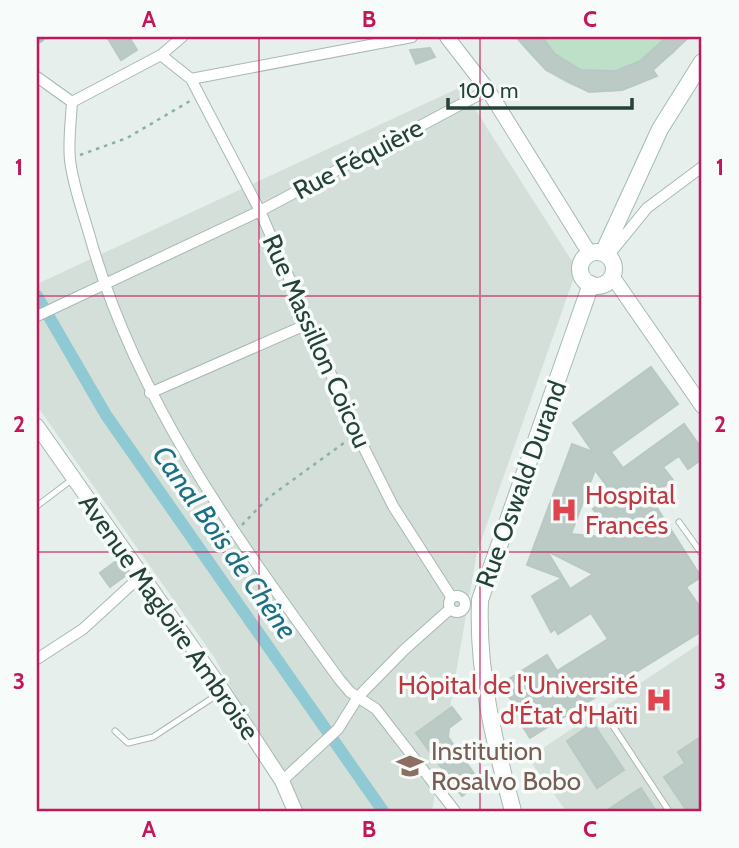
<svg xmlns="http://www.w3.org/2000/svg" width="739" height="848" font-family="Cabin,sans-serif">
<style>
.built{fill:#d4dfda}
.green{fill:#bfe0c8}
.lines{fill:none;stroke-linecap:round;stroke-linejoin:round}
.canal{stroke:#8ec9d4;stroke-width:12}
.building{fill:#bbcac4;stroke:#b8c9c2;stroke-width:2;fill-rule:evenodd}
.service-casing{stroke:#a8b8b2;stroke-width:7}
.minor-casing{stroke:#a8b8b2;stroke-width:12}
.tertiary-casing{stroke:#a8b8b2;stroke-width:16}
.secondary-casing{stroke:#a4bbb3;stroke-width:18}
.path{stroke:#86b3a5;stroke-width:2.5;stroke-dasharray:3.5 5;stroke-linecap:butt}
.service{stroke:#fff;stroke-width:5}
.minor{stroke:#fff;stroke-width:10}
.tertiary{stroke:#fff;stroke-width:14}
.secondary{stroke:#fff;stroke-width:16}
.grid{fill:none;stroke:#c2185b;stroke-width:2;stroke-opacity:0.55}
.labels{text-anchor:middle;stroke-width:7;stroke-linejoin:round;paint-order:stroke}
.street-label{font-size:26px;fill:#24423a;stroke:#f7fbf9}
.health-label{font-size:26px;fill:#be3a42;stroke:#f7fbf9;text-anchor:start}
.education-label{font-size:26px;fill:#785e54;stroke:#f7fbf9;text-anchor:start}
.water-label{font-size:28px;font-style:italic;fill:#1c6f80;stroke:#f7fbf9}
.neatline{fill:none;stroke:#c2185b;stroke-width:2.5}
.grid-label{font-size:23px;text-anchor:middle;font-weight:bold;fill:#c2185b}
</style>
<rect width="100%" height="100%" fill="#e6efeb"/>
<!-- built -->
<path class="built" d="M461 87 577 269 477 552 432 811H300L214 657 37 406V284Z
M702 642V811H566L528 758Z"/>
<!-- green -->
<path class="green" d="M516 37H687L674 53 653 69 657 76C646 81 633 88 622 90 577 100 541 71 516 37Z"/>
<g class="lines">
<!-- canal -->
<path class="canal" d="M37 38 39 37
M37 296 106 415 383 811"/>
</g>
<!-- building -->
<path class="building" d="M107 37H129L137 50 121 60Z
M516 37H542L555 54 581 70 616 71 640 61 667 37H689L653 70 657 76 622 90 589 92 546 70Z
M430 48 435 57 416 64 410 50Z
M651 367 678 404 611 452 623 468 684 424 702 449V459L688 469 679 456 663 467 673 480 650 497 701 577 686 587 702 610V631L530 738 511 708 515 706 501 684 547 655 557 671 608 639 591 613 558 634 555 629 551 632 532 596 562 578 527 565 572 444 593 452 573 423ZM595 470 613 495 593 509 614 538 571 534ZM547 551 593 574 570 589Z
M119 559 129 573 110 587 100 573Z
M452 707 461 719 449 728 448 737 480 782 462 796 416 733Z
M593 723 624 770 597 788 567 741Z
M702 736V811H687L664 777 685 763 678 752Z
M641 788 656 811H606Z"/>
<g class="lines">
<defs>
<path id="service" d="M37 506 74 478
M679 522 702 554
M607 717 669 811
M115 731 128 743 153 737 223 691"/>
<path id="minor" d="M161 55 191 79 412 37
M37 77 72 102 161 55 182 37
M191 79 260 211 357 434 393 506 452 598
M72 102C71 121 68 142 70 160 73 186 83 212 90 237 137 404 239 541 339 679L350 692 376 709 455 811
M608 256 647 208 702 167
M37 316 260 211 488 90
M150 393 310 323
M449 604a8 8 0 1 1 16 0a8 8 0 1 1-16 0Z
M37 659 83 629 143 574
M282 781 338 729 358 697 404 650 450 609"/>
<path id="tertiary" d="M447 37 488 90 590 254
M612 276 702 406
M37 426 223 691 282 781 295 811"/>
<path id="secondary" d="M580 269a17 17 0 1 1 34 0a17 17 0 1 1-34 0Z
M603 253 660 129 702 62
M513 811C494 741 477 674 480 600L591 284"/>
</defs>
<!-- service casing -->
<use href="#service" class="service-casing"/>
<!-- minor casing -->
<use href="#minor" class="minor-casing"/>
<!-- tertiary casing -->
<use href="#tertiary" class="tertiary-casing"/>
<!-- secondary casing -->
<use href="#secondary" class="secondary-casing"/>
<!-- path -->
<path class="path" d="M80 155 127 138 190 101
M242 525 268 498 348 440"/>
<!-- service -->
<use href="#service" class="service"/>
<!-- minor -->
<use href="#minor" class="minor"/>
<!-- tertiary -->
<use href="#tertiary" class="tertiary"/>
<!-- secondary -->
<use href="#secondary" class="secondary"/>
</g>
<!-- grid -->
<path class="grid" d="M259 37V811M480 37V811M37 296H702M37 552H702"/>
<!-- icons -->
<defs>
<symbol id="hospital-bare" viewBox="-9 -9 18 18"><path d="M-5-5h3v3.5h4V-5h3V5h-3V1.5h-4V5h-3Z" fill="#e0444e" stroke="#f7fbf9" stroke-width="2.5" paint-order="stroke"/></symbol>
<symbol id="school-bare" viewBox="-9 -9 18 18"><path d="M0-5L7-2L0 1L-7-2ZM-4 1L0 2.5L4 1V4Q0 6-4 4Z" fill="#8d6e63" stroke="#f7fbf9" stroke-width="2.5" paint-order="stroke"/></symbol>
</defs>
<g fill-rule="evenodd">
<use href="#hospital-bare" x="545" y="491" width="38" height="38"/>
<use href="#hospital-bare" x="640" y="681" width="38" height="38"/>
<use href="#school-bare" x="391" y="747" width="38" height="38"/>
</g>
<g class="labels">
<!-- street labels -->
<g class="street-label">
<text transform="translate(358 159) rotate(-28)" y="9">Rue Féquière</text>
<text transform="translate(317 341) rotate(66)" y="9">Rue Massillon Coicou</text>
<text transform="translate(521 484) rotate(-70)" y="9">Rue Oswald Durand</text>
<text transform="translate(169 617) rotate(55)" y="9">Avenue Magloire Ambroise</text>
</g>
<!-- health labels -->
<g class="health-label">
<text x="585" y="504">Hospital<tspan x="585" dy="30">Francés</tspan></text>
<text x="638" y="694" text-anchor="end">Hôpital de l'Université<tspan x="638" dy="30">d'État d'Haïti</tspan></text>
</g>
<!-- education labels -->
<g class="education-label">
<text x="431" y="760">Institution<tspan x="431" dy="30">Rosalvo Bobo</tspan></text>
</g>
<!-- water labels -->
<g class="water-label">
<text transform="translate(225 542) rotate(55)" y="10">Canal Bois de Chêne</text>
</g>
</g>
<!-- border -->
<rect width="739" height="848" fill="none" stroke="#f7fbf9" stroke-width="77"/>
<!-- scale -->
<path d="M448 98v10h184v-10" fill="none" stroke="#24423a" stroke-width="3.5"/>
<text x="459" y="98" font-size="21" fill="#24423a" stroke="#f7fbf9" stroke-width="5" paint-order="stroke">100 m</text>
<rect x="38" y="38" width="662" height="772" class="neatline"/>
<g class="grid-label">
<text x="149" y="27">A</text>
<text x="369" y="27">B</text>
<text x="590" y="27">C</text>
<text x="19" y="175">1</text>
<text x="720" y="175">1</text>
<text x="19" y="432">2</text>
<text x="720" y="432">2</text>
<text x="19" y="689">3</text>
<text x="720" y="689">3</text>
<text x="149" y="837">A</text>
<text x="369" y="837">B</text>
<text x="590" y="837">C</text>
</g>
</svg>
